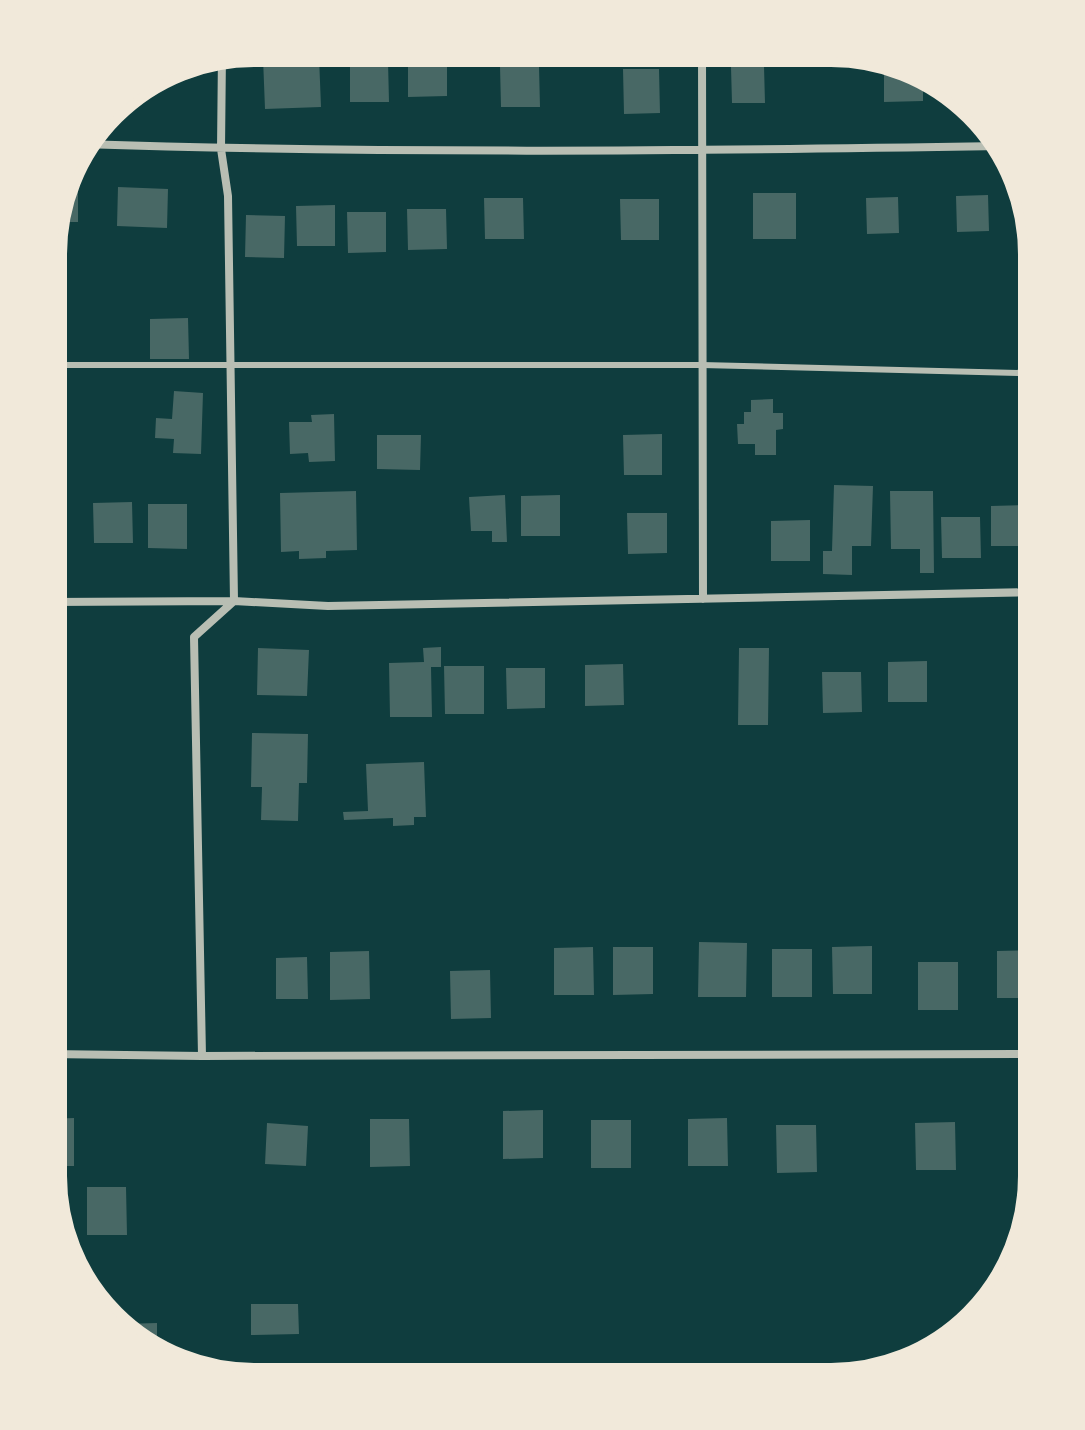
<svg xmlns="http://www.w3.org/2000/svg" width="1085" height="1430" font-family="Manrope,sans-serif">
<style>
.building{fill:#486865}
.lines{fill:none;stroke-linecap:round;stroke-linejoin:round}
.service{stroke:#b8beb3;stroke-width:6}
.minor{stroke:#b8beb3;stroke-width:8}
.rim{fill:none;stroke:#f1e9da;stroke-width:10}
</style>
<rect width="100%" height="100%" fill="#0f3d3e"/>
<!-- building -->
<path class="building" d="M319 56 321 107 265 109 263 58Z
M408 56H447V96L408 97Z
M350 61H388L389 102H350Z
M884 61 923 74V101L884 102Z
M500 66H539L540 107H501Z
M764 66 765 103H732L731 67Z
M623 69H659L660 113 624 114Z
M65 181H78V222H51Z
M118 187 168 189 167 228 117 226Z
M753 193H796V239H753Z
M988 195 989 231 957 232 956 196Z
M898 197 899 233 867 234 866 198Z
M484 198H523L524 239H485Z
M620 199H659V240H621Z
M335 205V246H297L296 206Z
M407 209H446L447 249 408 250Z
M347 212H386V252L348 253Z
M246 215 285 216 284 258 245 257Z
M188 318 189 359H150V319Z
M174 391 203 393 201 454 173 453 174 439 155 438 156 418 172 419Z
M773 399V413H783V429L776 430V455H755V444H738L737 424H744V412H751V400Z
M334 414 335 461 309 462 308 453 290 454 289 422H312L311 415Z
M662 434V475H624L623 435Z
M377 435H421L420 470 377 469Z
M834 485 873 486 871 546H852V575L823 574V551H832Z
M356 491 357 550 326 551V558L299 559V551L281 552 280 493Z
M890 491H933L934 573H920V549H891Z
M505 495 507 542H492V531H471L469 497Z
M560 495V536H521V496Z
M132 502 133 543H94L93 503Z
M148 504H187V549L148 548Z
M1030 505V546H991V506Z
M627 513H667V553L628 554Z
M941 517H980L981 558H942Z
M810 520V561H771V521Z
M441 647V667H431L432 717H390L389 663 424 662 423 648Z
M258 648 309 650 307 696 257 695Z
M739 648H769L768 725H738Z
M927 661V702H888V662Z
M623 664 624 705 585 706V665Z
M444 666H484V714H445Z
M506 668H545V708L507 709Z
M822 672H861L862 712 823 713Z
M1037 682V723H1022L1021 683Z
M252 733 308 734 307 783H299L298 821 261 820 262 787H251Z
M424 762 426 817H414V825L393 826V818L344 820 343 812 368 811 366 764Z
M699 942 747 943 746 997H698Z
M872 946V994H833L832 947Z
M593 947 594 995H554V948Z
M613 947H653V994L613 995Z
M772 949H812V997H772Z
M1037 950V998H997V951Z
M369 951 370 999 330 1000V952Z
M307 957 308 999H276V958Z
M918 962H958V1010H918Z
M490 970 491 1018 451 1019 450 971Z
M543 1110V1158L503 1159V1111Z
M74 1118V1166H48V1119Z
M727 1118 728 1166H688V1119Z
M370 1119H409L410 1166 370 1167Z
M591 1120H631V1168H591Z
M955 1122 956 1170H916L915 1123Z
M267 1123 308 1126 306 1166 265 1164Z
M776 1125H816L817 1172 777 1173Z
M1020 1125H1037V1173H1020Z
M87 1187H126L127 1235H87Z
M251 1304H298L299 1334 251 1335Z
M157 1323V1354L139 1347 122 1328V1324Z"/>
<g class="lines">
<!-- service -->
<path class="service" d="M50 365H702L1021 373 1037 379"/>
<!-- minor -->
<path class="minor" d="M702 49 703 599
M81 144C388 154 694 151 1001 146
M49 602 234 601 328 606 1037 592
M48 1054 202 1056 1037 1054
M202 1056 194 637 234 601 228 196 221 149 222 53"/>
</g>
<!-- crop -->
<path d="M0 0H1085V1430H0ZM254 62H831A192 192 0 0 1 1023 254V1176A192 192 0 0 1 831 1368H254A192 192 0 0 1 62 1176V254A192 192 0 0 1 254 62Z" fill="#f1e9da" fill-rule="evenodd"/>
<path class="rim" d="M254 62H831A192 192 0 0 1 1023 254V1176A192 192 0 0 1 831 1368H254A192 192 0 0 1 62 1176V254A192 192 0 0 1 254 62Z"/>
</svg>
